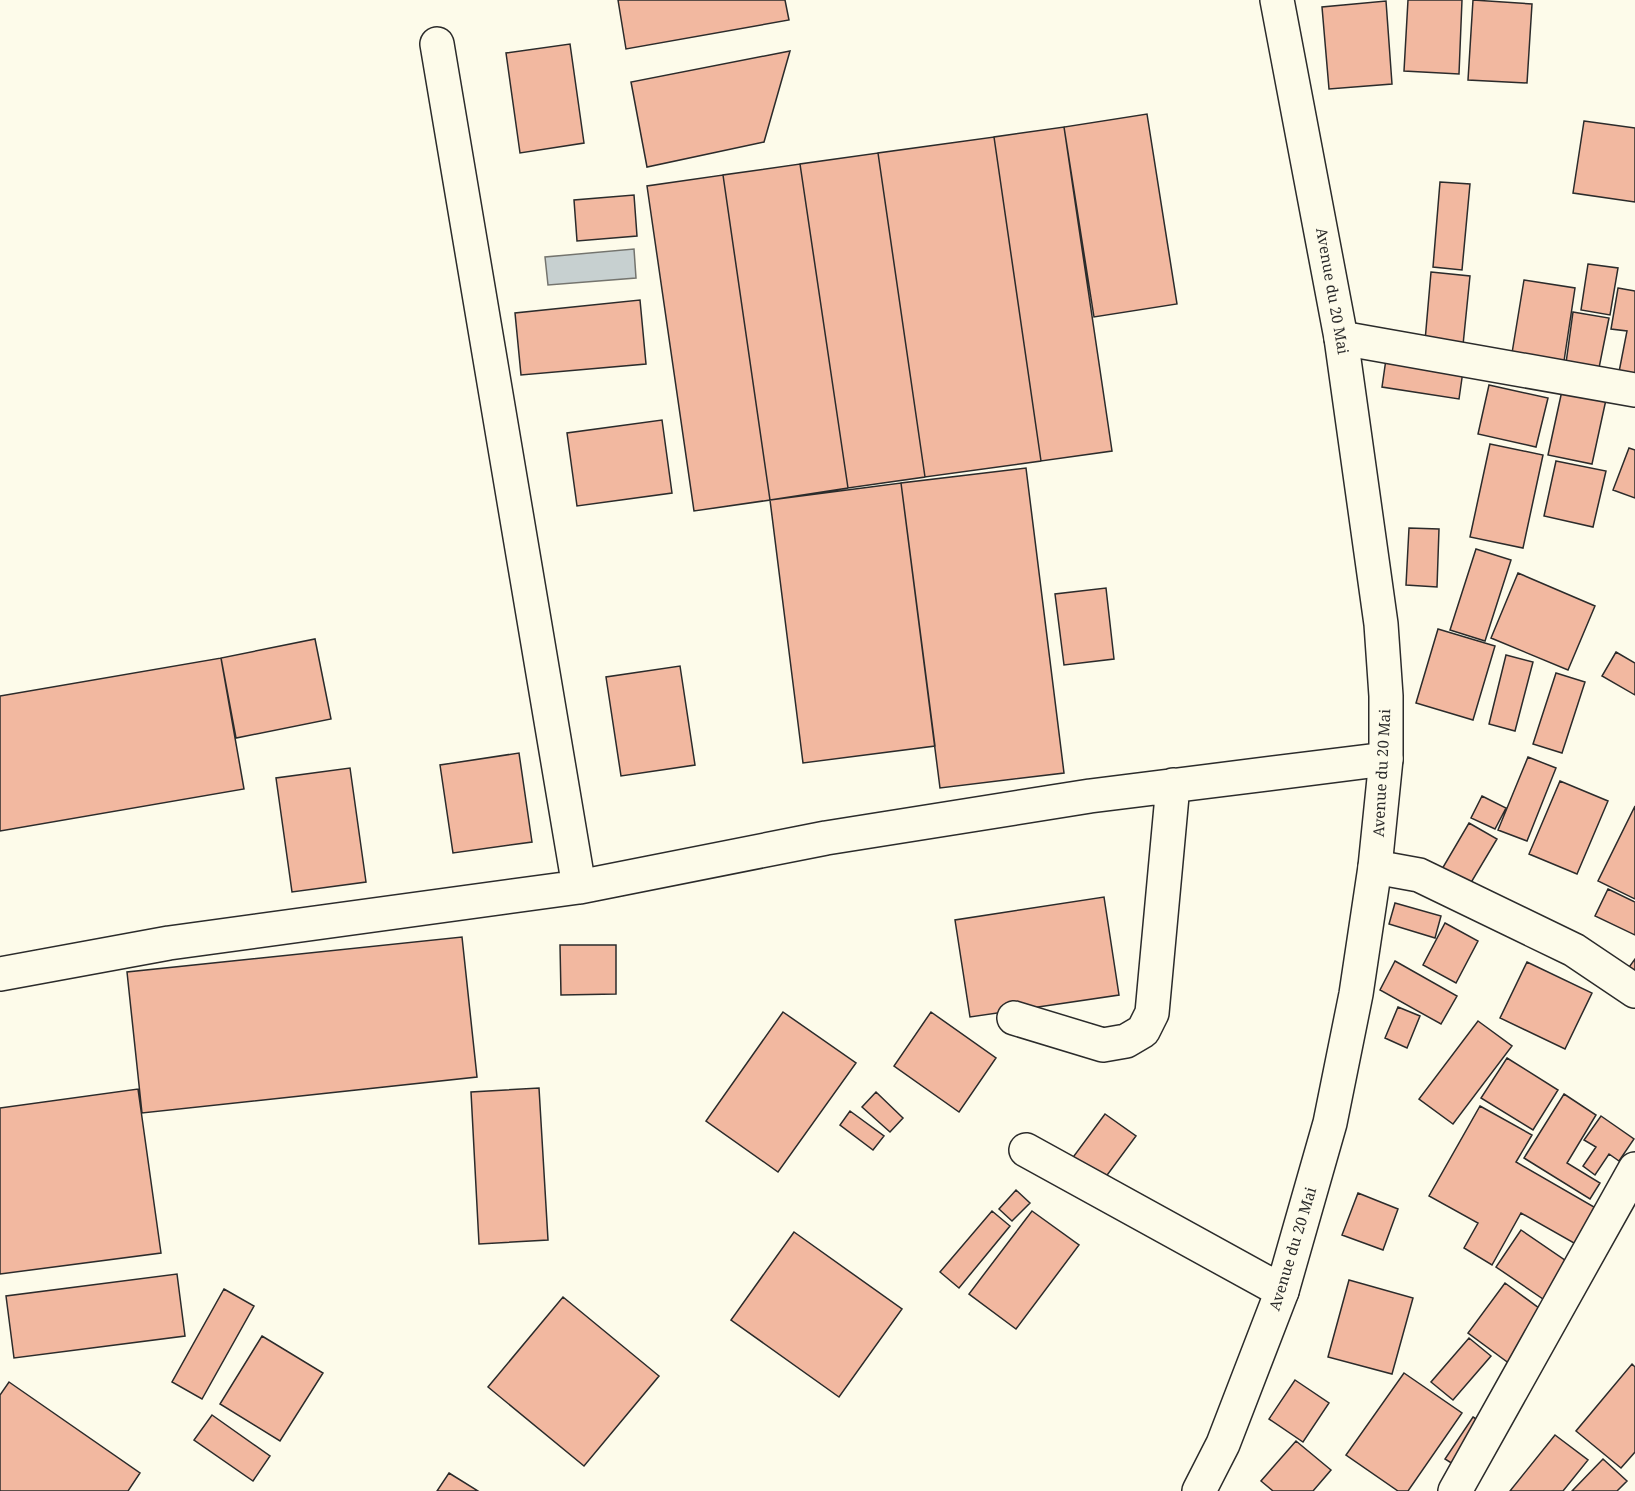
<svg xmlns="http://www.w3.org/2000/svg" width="1635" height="1491" font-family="'Noto Serif',serif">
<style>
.water{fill:#c7d0d0;stroke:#74746e;stroke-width:1.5}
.building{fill:#f2b8a0;stroke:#2b2b2b;stroke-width:1.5}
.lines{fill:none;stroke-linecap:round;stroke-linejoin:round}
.minor-casing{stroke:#2b2b2b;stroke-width:36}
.major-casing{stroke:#2b2b2b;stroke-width:36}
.minor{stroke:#fdfbea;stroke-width:33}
.major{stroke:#fdfbea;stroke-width:33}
.labels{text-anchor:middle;stroke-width:4.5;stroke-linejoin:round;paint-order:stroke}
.street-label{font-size:15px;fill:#2b2b2b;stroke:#fdfbea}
</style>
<rect width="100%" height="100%" fill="#fdfbea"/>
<!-- water -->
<path class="water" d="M634 249 636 278 548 285 545 257Z"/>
<!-- building -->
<path class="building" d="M618 0H785L789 20 626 49Z
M1408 0H1462L1459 74 1404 71Z
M1473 0 1532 4 1527 83 1468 80Z
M1386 1 1392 84 1329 89 1322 7Z
M570 44 584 143 520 153 506 53Z
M790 51 764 142 647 167 631 82Z
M1147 114 1177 304 1094 317 1064 127Z
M1584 121 1635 128V202L1573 193Z
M1064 127 1112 451 1041 461 994 137Z
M994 137 1041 461 925 477 878 153Z
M878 153 925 477 848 488 800 164Z
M800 164 848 488 770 500 723 175Z
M723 175 770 500 694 511 647 186Z
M1440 182 1470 184 1462 270 1433 267Z
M634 195 637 236 577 241 574 200Z
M1588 264 1618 268 1610 315 1581 310Z
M1431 272 1470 276 1463 345 1425 341Z
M1524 280 1575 288 1564 361 1512 353Z
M1618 288 1635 291V381L1618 377 1627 331 1611 329Z
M640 300 646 364 521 375 515 313Z
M1573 312 1609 318 1599 368 1566 363Z
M1387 352 1464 364 1459 399 1382 387Z
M1489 385 1548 398 1536 447 1478 434Z
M1563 386 1607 395 1592 464 1548 455Z
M662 420 672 493 577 506 567 433Z
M1490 444 1543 455 1523 548 1470 537Z
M1629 448 1635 450V498L1613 490Z
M1556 461 1606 471 1593 527 1544 516Z
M1026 468 1064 773 940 788 901 483Z
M901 483 935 746 803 763 770 500Z
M1409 528 1439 529 1437 587 1406 585Z
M1476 549 1511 560 1485 641 1450 630Z
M1518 573 1595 606 1568 670 1491 638Z
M1106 588 1114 659 1064 665 1055 594Z
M1438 629 1495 646 1473 720 1416 703Z
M315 639 331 719 236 738 221 658Z
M1616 652 1635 663V695L1602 676Z
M1506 655 1533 662 1515 731 1489 724Z
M221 658 244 789 0 831V696Z
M680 666 695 765 621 776 606 677Z
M1556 673 1585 682 1562 753 1533 744Z
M519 753 532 842 453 853 440 765Z
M1528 757 1556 768 1527 841 1498 830Z
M350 768 366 882 292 892 276 778Z
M1560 781 1608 801 1577 874 1529 854Z
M1482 796 1506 808 1495 829 1471 818Z
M1635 806V899L1598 881Z
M1469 823 1497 839 1469 886 1442 869Z
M1608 889 1635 902V935L1595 916Z
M1104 897 1119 995 970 1017 955 920Z
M1395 903 1441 916 1435 938 1389 924Z
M1445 923 1478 941 1456 983 1423 965Z
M462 937 477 1077 142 1113 127 972Z
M560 945H616V994L561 995Z
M1635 959V975L1627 970Z
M1395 961 1457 996 1441 1024 1380 990Z
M1527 962 1592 993 1565 1049 1500 1018Z
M1398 1007 1420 1016 1407 1048 1385 1038Z
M783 1012 856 1063 778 1172 706 1121Z
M931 1012 996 1058 959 1112 894 1066Z
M1478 1021 1512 1046 1453 1124 1419 1099Z
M1507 1058 1558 1090 1533 1130 1481 1098Z
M539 1088 548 1240 479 1244 471 1092Z
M138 1089 161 1253 0 1274V1108Z
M876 1092 903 1118 890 1132 862 1107Z
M1564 1094 1596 1115 1567 1163 1600 1183 1590 1199 1524 1158Z
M1480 1106 1532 1135 1516 1162 1601 1211 1581 1247 1521 1213 1492 1265 1464 1248 1478 1223 1429 1196Z
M850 1111 884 1136 873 1150 840 1125Z
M1105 1114 1136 1136 1102 1182 1071 1160Z
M1601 1116 1634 1139 1619 1161 1609 1154 1595 1175 1583 1166 1596 1147 1584 1140Z
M1016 1190 1030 1203 1012 1221 999 1209Z
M1358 1193 1398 1209 1383 1250 1342 1235Z
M992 1211 1010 1226 959 1288 940 1272Z
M1032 1211 1079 1245 1016 1329 969 1294Z
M1521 1230 1572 1265 1546 1301 1496 1267Z
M794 1232 902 1309 839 1397 731 1320Z
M177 1274 185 1336 14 1358 6 1296Z
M1349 1280 1413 1298 1392 1374 1328 1357Z
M1505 1283 1547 1314 1510 1364 1468 1333Z
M224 1289 254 1306 202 1399 172 1382Z
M563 1297 659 1376 584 1466 488 1387Z
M262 1336 323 1373 280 1441 220 1404Z
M1469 1338 1491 1356 1453 1400 1431 1382Z
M1632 1364 1635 1367V1452L1621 1468 1576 1431Z
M1404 1373 1462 1413 1408 1491H1398L1346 1455Z
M1295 1380 1329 1403 1303 1442 1269 1419Z
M9 1382 140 1473 128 1491H0V1395Z
M212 1415 270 1456 253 1481 194 1440Z
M1473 1417 1492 1429 1464 1471 1445 1459Z
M1555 1435 1588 1460 1563 1491H1510Z
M1296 1441 1331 1470 1313 1491H1273L1261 1481Z
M1603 1459 1627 1481 1617 1491H1572Z
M449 1473 478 1491H437Z"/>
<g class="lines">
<defs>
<path id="minor" d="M437 44 579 887
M1341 338 1635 390
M1375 867 1419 875 1574 950 1635 991
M0 974 169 943 579 887 826 838 1090 796 1386 759
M1014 1018 1103 1045 1126 1041 1143 1031 1152 1013 1173 785
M1026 1150 1282 1291
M1455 1491 1635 1169"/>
<path id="major" d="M1199 1491 1223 1444 1282 1291 1330 1123 1356 994 1375 867 1386 759V696L1381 624 1341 338 1277 0"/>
</defs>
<!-- minor casing -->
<use href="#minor" class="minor-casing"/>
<!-- major casing -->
<use href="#major" class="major-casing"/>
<!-- minor -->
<use href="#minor" class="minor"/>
<!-- major -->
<use href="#major" class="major"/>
</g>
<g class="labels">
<!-- street labels -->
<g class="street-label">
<text transform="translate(1332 291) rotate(80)" y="5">Avenue du 20 Mai</text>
<text transform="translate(1382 773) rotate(-87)" y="5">Avenue du 20 Mai</text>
<text transform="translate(1293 1249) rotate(-73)" y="5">Avenue du 20 Mai</text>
</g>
</g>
</svg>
